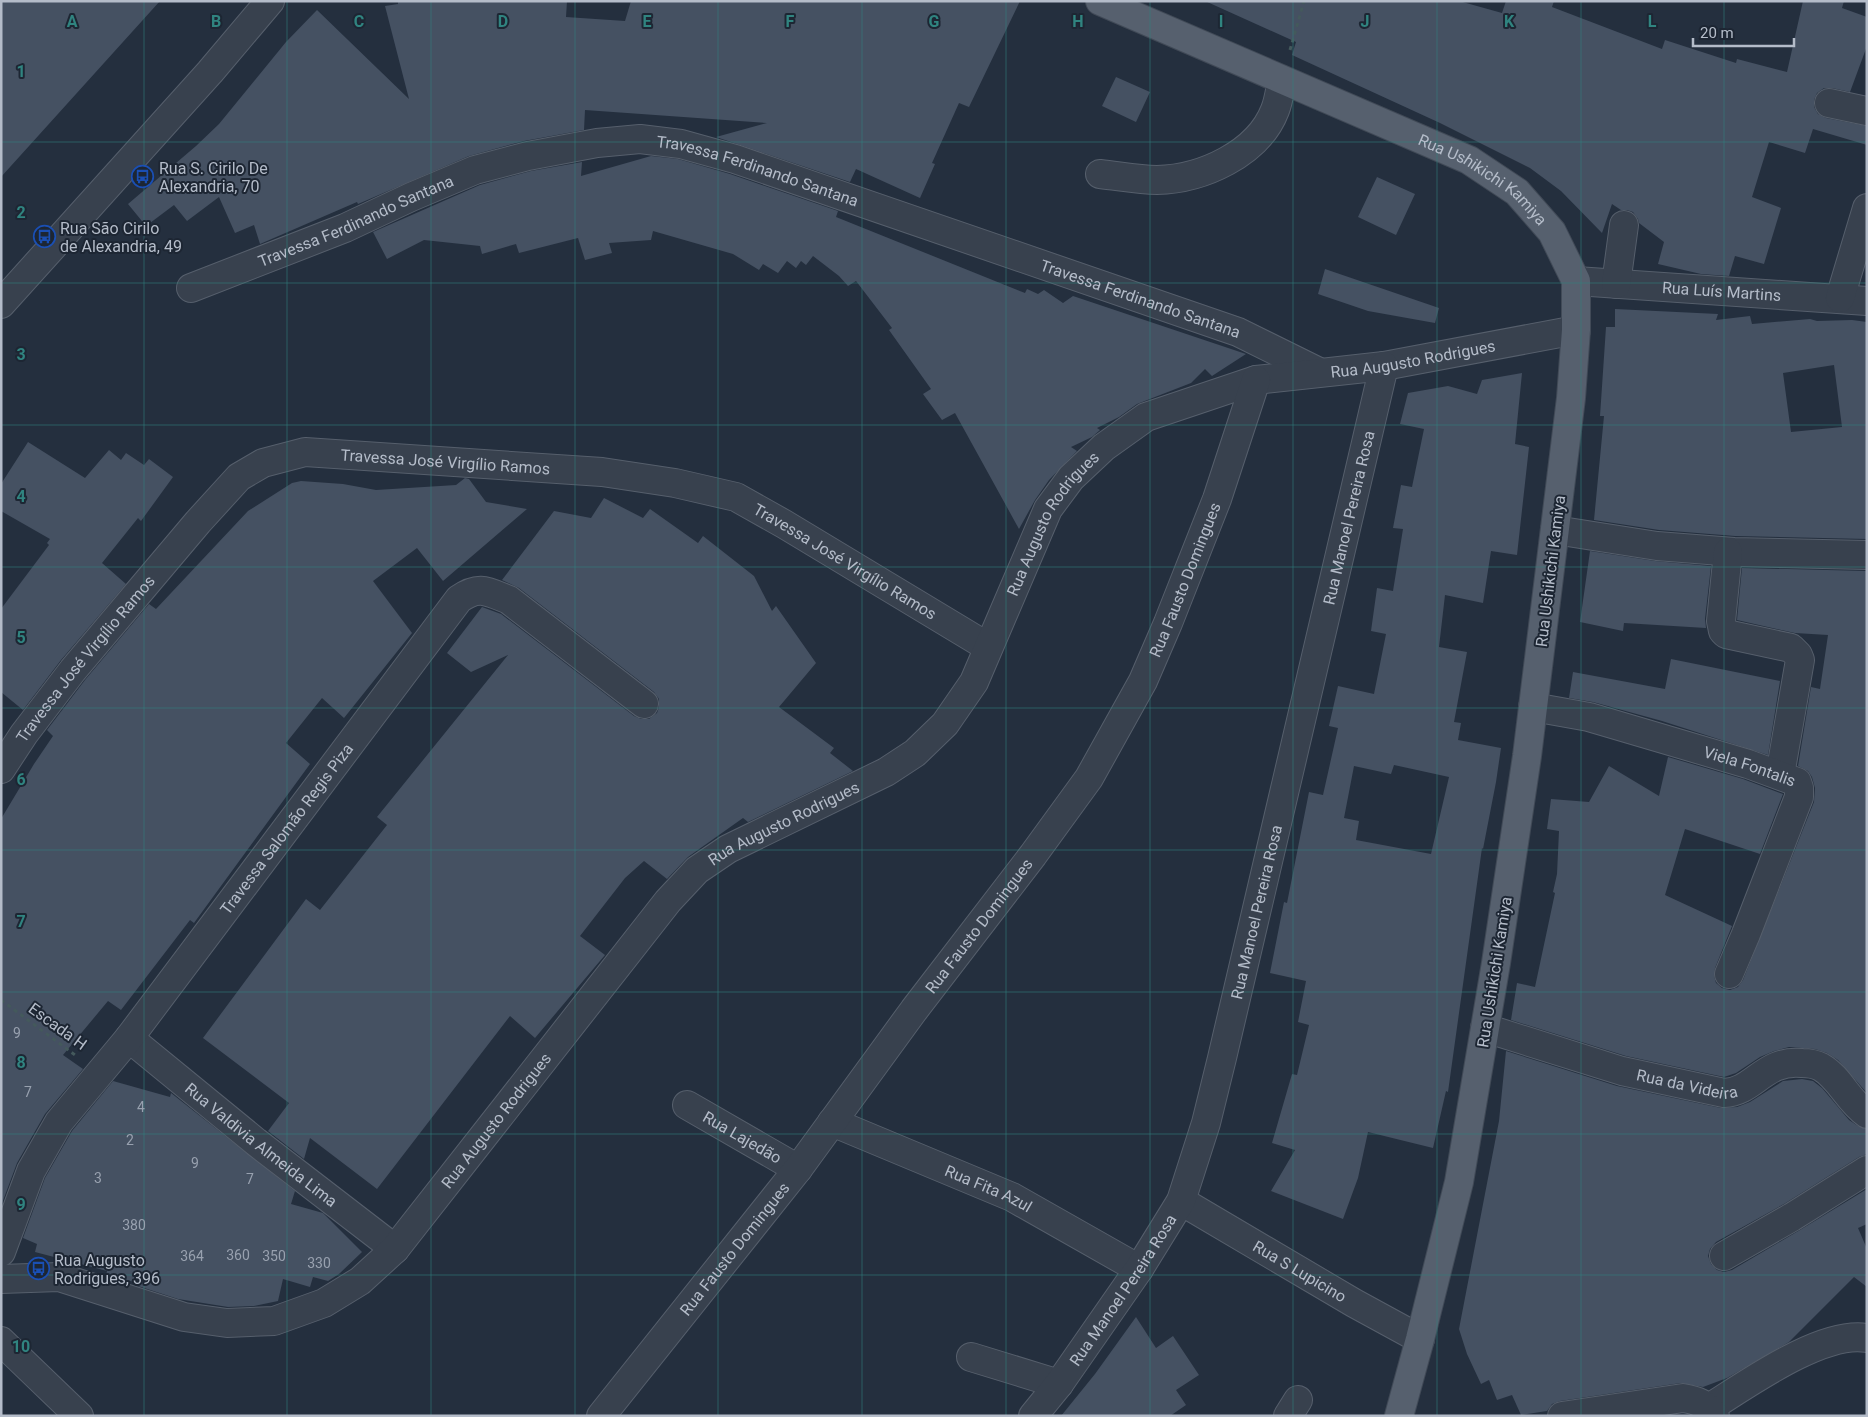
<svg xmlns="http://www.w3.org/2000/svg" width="1868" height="1417" font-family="Roboto,sans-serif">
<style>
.building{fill:#455162;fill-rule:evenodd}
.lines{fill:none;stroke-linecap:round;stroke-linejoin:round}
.minor-casing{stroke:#565f6c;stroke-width:30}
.major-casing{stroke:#414a57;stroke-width:30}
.path{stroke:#44595c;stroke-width:3;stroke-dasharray:4 4;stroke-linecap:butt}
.minor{stroke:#38414e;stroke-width:28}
.major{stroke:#56606e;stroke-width:28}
.grid{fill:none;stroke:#308480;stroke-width:1;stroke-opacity:0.55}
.labels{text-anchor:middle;stroke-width:4;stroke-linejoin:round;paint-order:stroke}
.number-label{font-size:14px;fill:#98a1af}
.poi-label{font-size:16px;fill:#b4bcc9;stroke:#1d2633;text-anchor:start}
.street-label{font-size:16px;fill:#b4bcc9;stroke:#1d2633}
.grid-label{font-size:16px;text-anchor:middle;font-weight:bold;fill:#308480;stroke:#1d2633;stroke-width:4;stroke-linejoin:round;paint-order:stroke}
</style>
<rect width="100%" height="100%" fill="#242f3e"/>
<!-- building -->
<path class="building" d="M1 1H160L1 177Z
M398 1H567L566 17 625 21 631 1H1020L969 107 959 103 932 163 935 164 920 198 856 169 850 182 716 137 767 123 585 110 584 130 524 141 469 156 358 204 357 202 260 244 254 225 235 233 219 197 187 221 174 205 146 226 128 204 196 146 219 124 286 42 317 10 409 99 385 6 398 4Z
M1205 1H1459L1502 13 1506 1H1554L1552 7 1662 49 1665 40 1736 63 1737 59 1787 72 1803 1H1844L1842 8 1867 17V46L1850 92 1832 88H1824L1817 93 1814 100V107L1818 114 1826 118 1867 126V145L1813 129 1805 153 1769 142 1752 197 1781 208 1764 264 1735 256 1729 276 1701 274 1658 264 1664 242 1639 223 1638 219 1633 212 1627 210H1621L1612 204 1602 233 1561 191 1530 168 1440 123 1292 55 1296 42Z
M1116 77 1150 92 1136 122 1102 106Z
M651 156 678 159 730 174 838 211 836 217 1025 293 1027 289 1038 294 1044 290 1063 303 1073 296 1246 354 1212 376 1205 369 1191 383 1137 404 1119 417 1097 428 1100 430 1092 437 1071 447 1077 451 1049 480 1035 500 1019 529 955 413 942 420 923 394 931 389 889 330 892 328 856 281 848 286 839 276 813 256 806 265 801 261 796 268 787 261 778 273 763 264 759 270 733 254 653 231 651 240 609 243 612 253 585 260 578 238 519 253 516 244 482 254 480 246 424 240 387 259 373 232 480 185 531 171 582 162 581 176Z
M1377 177 1415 194 1396 235 1358 217Z
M1325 269 1439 308 1435 323 1368 311 1318 294Z
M1615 309 1718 314 1716 320 1750 316 1752 324 1810 319 1817 321 1852 320 1867 322V539L1735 536 1659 530 1594 520 1604 416H1600L1606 327H1615ZM1834 365 1842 427 1791 432 1783 373Z
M1522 373 1515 444 1529 447 1517 555 1491 551 1483 603 1445 595 1439 647 1467 652 1454 722 1461 723 1458 740 1501 748 1496 782 1483 849 1482 848 1448 1092 1446 1091 1433 1148 1368 1132 1358 1178 1343 1219 1271 1191 1295 1150 1272 1143 1292 1074 1297 1075 1309 1025 1298 1022 1306 981 1270 973 1284 902 1287 903 1309 792 1323 795 1338 728 1329 726 1338 686 1374 694 1386 634 1371 631 1377 588 1393 591 1403 529 1393 528 1401 485 1412 487 1424 429 1400 424 1408 393 1448 386 1477 394 1482 380ZM1394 765 1449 777 1431 854 1356 840 1359 821 1344 818 1354 766 1391 774Z
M28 442 85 478 109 450 121 460 126 453 144 465 149 459 173 477 141 521 138 518 102 563 126 584 61 660 23 710 1 692V609L49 545 47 543 50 539 1 511V484Z
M465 478 469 479 486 502 527 509 443 581 417 548 373 581 412 633 344 718 322 698 286 743 310 764 194 923 190 920 121 1010 108 1001 63 1055 83 1069 45 1114 17 1163 1 1206V819L34 764 53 736 47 730 85 680 149 604 156 609 248 511 292 483 301 481 343 484 376 490 456 485Z
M604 498 643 518 650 509 698 543 703 536 754 576 772 611 776 606 816 663 779 707 834 748 830 753 853 771 748 822 743 818 688 857 667 879 644 861 625 878 580 936 605 955 535 1038 510 1016 377 1189 310 1138 304 1159 268 1131 289 1103 203 1038 306 899 320 910 387 825 377 817 508 655 471 672 447 653 482 607 501 614 634 716 641 719H649L657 713 659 707V699L654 692 519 588 502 580 554 511 591 518Z
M1590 551 1655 561 1711 566 1705 619 1706 628 1624 623 1623 631 1580 622Z
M1742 568 1867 571V1093L1838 1060 1827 1053 1815 1049 1789 1047 1774 1051 1760 1057 1736 1073 1724 1077 1626 1056 1511 1020 1517 983 1535 987 1555 893 1553 892 1557 874 1559 831 1547 829 1551 799 1589 802 1609 766 1659 796 1668 757 1743 779 1783 794 1760 854 1685 829 1665 895 1732 926 1715 968 1714 976 1716 983 1722 988 1730 990 1738 987 1743 980 1814 802 1815 788 1812 777 1808 771 1798 766 1811 687 1820 689 1828 635 1795 633 1737 620Z
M1671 659 1780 681 1768 755 1662 721 1593 702 1569 698 1573 672 1665 689Z
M1506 1051 1617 1086 1721 1108 1737 1107 1750 1102 1783 1081 1802 1079 1813 1081 1822 1088 1849 1120 1858 1126 1867 1129V1154L1859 1157 1784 1204 1716 1242 1710 1249 1708 1256 1711 1264 1717 1270 1724 1272 1732 1270 1800 1230 1867 1189V1224L1858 1228 1867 1249V1287L1854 1277 1789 1342 1727 1378 1703 1387 1681 1383 1560 1401 1552 1404 1547 1411 1521 1415 1512 1395 1497 1400 1489 1380 1481 1384 1467 1354 1459 1329 1499 1121Z
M113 1081 170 1097 171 1093 295 1191 291 1204 323 1213 362 1252 339 1274 328 1281 313 1277 310 1287 283 1279 278 1301 254 1306 228 1307 178 1299 135 1285V1282L106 1276 107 1271 35 1252 37 1244 23 1238 45 1178 72 1131Z
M1136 1317 1156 1348 1173 1336 1199 1375 1176 1390 1186 1405 1170 1416H1061L1095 1374Z"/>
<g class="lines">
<defs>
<g id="minor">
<path d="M1829 103 1867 111"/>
<path d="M1100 174C1119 176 1138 180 1157 180 1202 179 1258 154 1275 110 1279 100 1280 89 1282 80"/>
<path id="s1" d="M1576 281 1867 301"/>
<path d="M1616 284 1624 225"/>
<path id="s2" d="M191 288 345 228 411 197 475 170 528 156 597 143 640 139 681 144 735 159 1238 332 1319 372"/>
<path d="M1840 298 1867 208"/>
<path d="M1 304 210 72 270 1"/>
<path d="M1555 530 1657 546 1734 552 1867 555"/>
<path d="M1728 552 1721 621 1723 631 1726 634 1791 648 1798 655 1800 660 1780 775"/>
<path id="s3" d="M1533 707 1589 717 1748 764 1797 782 1799 788V797L1746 934 1729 974"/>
<path id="s4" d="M1 769 24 734 73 670 198 522 239 477 263 463 305 452 602 472 675 483 736 497 784 524 988 647"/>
<path id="s5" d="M1485 1028 1622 1071 1724 1093C1754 1092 1764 1059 1802 1063 1808 1063 1815 1064 1821 1067 1840 1078 1848 1101 1867 1114"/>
<path id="s6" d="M129 1038 256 1142 395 1249"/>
<path id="s7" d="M687 1105 798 1169"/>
<path id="s8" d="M832 1122 1012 1197 1139 1269"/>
<path id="s9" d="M1181 1201 1354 1303 1420 1339"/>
<path id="s10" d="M1 1252 31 1171 59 1122 129 1038 459 599C479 585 487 591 509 600L644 704"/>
<path d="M1724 1256 1792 1217 1867 1170"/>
<path id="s11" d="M1 1279 59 1277 184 1317 227 1323 274 1321 324 1303 360 1281 395 1249 668 901 697 870 728 849 886 772 915 753 945 724 974 682 1048 509 1071 478 1104 447 1146 417 1256 380 1384 366 1576 330"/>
<path d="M1 1341 79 1416"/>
<path d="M971 1357 1059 1384"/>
<path d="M1709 1408C1746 1385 1822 1330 1867 1338"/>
<path id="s12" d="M601 1416 798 1169 914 1010 1033 855 1089 778 1143 681 1168 623 1217 499 1256 380"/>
<path id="s13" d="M1033 1416 1059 1384 1139 1269 1181 1201 1206 1123 1222 1058 1384 366"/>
<path d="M1288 1416 1298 1400"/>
<path d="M1562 1416 1683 1398C1697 1400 1706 1404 1715 1416"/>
</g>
<g id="major">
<path id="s14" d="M1100 1 1469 160 1517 192 1552 232 1576 281V330L1571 398 1527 756 1496 963 1459 1182 1420 1339 1399 1416"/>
</g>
</defs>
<!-- minor casing -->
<use href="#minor" class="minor-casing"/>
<!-- major casing -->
<use href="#major" class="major-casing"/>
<!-- path -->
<path class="path" d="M1290 50 1304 1
M1 1000 75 1055"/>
<!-- minor -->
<use href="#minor" class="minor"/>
<!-- major -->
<use href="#major" class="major"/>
</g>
<!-- grid -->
<path class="grid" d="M144 1V1416M287 1V1416M431 1V1416M575 1V1416M718 1V1416M862 1V1416M1006 1V1416M1150 1V1416M1293 1V1416M1437 1V1416M1581 1V1416M1724 1V1416M1 142H1867M1 283H1867M1 425H1867M1 567H1867M1 708H1867M1 850H1867M1 992H1867M1 1134H1867M1 1275H1867"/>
<!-- icons -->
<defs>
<symbol id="bus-ring" viewBox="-11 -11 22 22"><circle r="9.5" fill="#1d2633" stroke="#1a4fb4" stroke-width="1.5"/><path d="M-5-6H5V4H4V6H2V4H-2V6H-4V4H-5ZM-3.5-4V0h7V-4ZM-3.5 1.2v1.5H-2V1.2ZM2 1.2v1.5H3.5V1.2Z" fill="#1a4fb4"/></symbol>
</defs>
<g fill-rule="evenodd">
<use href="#bus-ring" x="130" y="164" width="25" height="25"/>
<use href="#bus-ring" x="32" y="224" width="25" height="25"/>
<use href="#bus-ring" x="26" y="1256" width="25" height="25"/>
</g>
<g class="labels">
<!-- number labels -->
<g class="number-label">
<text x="17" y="1038">9</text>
<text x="28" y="1097">7</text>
<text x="141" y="1112">4</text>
<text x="130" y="1145">2</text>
<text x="195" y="1168">9</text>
<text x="98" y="1183">3</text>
<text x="250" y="1184">7</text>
<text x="134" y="1230">380</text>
<text x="238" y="1260">360</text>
<text x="192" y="1261">364</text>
<text x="274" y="1261">350</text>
<text x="319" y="1268">330</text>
</g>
<!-- poi labels -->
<g class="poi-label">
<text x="159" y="174">Rua S. Cirilo De<tspan x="159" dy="18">Alexandria, 70</tspan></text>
<text x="60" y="234">Rua São Cirilo<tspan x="60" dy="18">de Alexandria, 49</tspan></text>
<text x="54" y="1266">Rua Augusto<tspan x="54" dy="18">Rodrigues, 396</tspan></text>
</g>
<!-- street labels -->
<g class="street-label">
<text dy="6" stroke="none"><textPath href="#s2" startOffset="598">Travessa Ferdinando Santana</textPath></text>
<text dy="6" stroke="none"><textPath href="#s14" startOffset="424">Rua Ushikichi Kamiya</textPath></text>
<text dy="6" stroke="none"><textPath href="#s2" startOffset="178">Travessa Ferdinando Santana</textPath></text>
<text dy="6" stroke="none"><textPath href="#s1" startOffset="146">Rua Luís Martins</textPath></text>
<text dy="6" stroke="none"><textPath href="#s2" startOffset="1002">Travessa Ferdinando Santana</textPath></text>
<text dy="6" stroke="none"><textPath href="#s11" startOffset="1846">Rua Augusto Rodrigues</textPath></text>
<text dy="6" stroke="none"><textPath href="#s4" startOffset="589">Travessa José Virgílio Ramos</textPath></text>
<text dy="6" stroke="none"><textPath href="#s13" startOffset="965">Rua Manoel Pereira Rosa</textPath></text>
<text dy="6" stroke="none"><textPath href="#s11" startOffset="1426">Rua Augusto Rodrigues</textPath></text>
<text dy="6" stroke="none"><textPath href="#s4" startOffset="1009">Travessa José Virgílio Ramos</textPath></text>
<text transform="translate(1550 571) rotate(-83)" y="6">Rua Ushikichi Kamiya</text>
<text dy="6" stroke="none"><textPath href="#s12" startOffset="1024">Rua Fausto Domingues</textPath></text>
<text dy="6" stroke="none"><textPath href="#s4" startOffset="139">Travessa José Virgílio Ramos</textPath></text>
<text dy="6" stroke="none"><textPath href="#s3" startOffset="225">Viela Fontalis</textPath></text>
<text dy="6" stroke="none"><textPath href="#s11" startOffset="1006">Rua Augusto Rodrigues</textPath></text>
<text dy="6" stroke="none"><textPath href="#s10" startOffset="514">Travessa Salomão Regis Piza</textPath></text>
<text dy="6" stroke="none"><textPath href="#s13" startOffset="560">Rua Manoel Pereira Rosa</textPath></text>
<text dy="6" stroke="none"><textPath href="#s12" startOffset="619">Rua Fausto Domingues</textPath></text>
<text transform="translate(1494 972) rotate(-81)" y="6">Rua Ushikichi Kamiya</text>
<text transform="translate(58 1026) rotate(36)" y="6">Escada H</text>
<text dy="6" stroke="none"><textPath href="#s5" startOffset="210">Rua da Videira</textPath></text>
<text dy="6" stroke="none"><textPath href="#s11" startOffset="586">Rua Augusto Rodrigues</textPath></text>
<text dy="6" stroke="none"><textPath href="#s7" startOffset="64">Rua Lajedão</textPath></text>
<text dy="6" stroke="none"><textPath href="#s6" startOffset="170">Rua Valdivia Almeida Lima</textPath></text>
<text dy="6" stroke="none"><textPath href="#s8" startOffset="170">Rua Fita Azul</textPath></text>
<text dy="6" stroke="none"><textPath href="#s12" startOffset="214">Rua Fausto Domingues</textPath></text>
<text dy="6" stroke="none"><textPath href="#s9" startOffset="138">Rua S Lupicino</textPath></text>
<text dy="6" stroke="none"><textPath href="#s13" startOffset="155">Rua Manoel Pereira Rosa</textPath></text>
</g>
</g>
<g class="grid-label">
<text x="72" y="27">A</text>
<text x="216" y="27">B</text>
<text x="359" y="27">C</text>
<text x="503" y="27">D</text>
<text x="647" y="27">E</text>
<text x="790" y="27">F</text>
<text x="934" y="27">G</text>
<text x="1078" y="27">H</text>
<text x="1221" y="27">I</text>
<text x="1365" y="27">J</text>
<text x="1509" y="27">K</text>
<text x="1652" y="27">L</text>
<text x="21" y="77">1</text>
<text x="21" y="218">2</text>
<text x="21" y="360">3</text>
<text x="21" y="502">4</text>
<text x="21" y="643">5</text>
<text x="21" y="785">6</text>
<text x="21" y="927">7</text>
<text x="21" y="1068">8</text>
<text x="21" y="1210">9</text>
<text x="21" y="1352">10</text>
</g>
<!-- border -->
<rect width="1868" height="1417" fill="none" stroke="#b4bcc9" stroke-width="5"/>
<!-- scale -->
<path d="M1693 38v8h101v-8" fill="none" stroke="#b4bcc9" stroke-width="2.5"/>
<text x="1700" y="38" font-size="15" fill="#b4bcc9" stroke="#1d2633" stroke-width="4" paint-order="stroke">20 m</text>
</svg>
